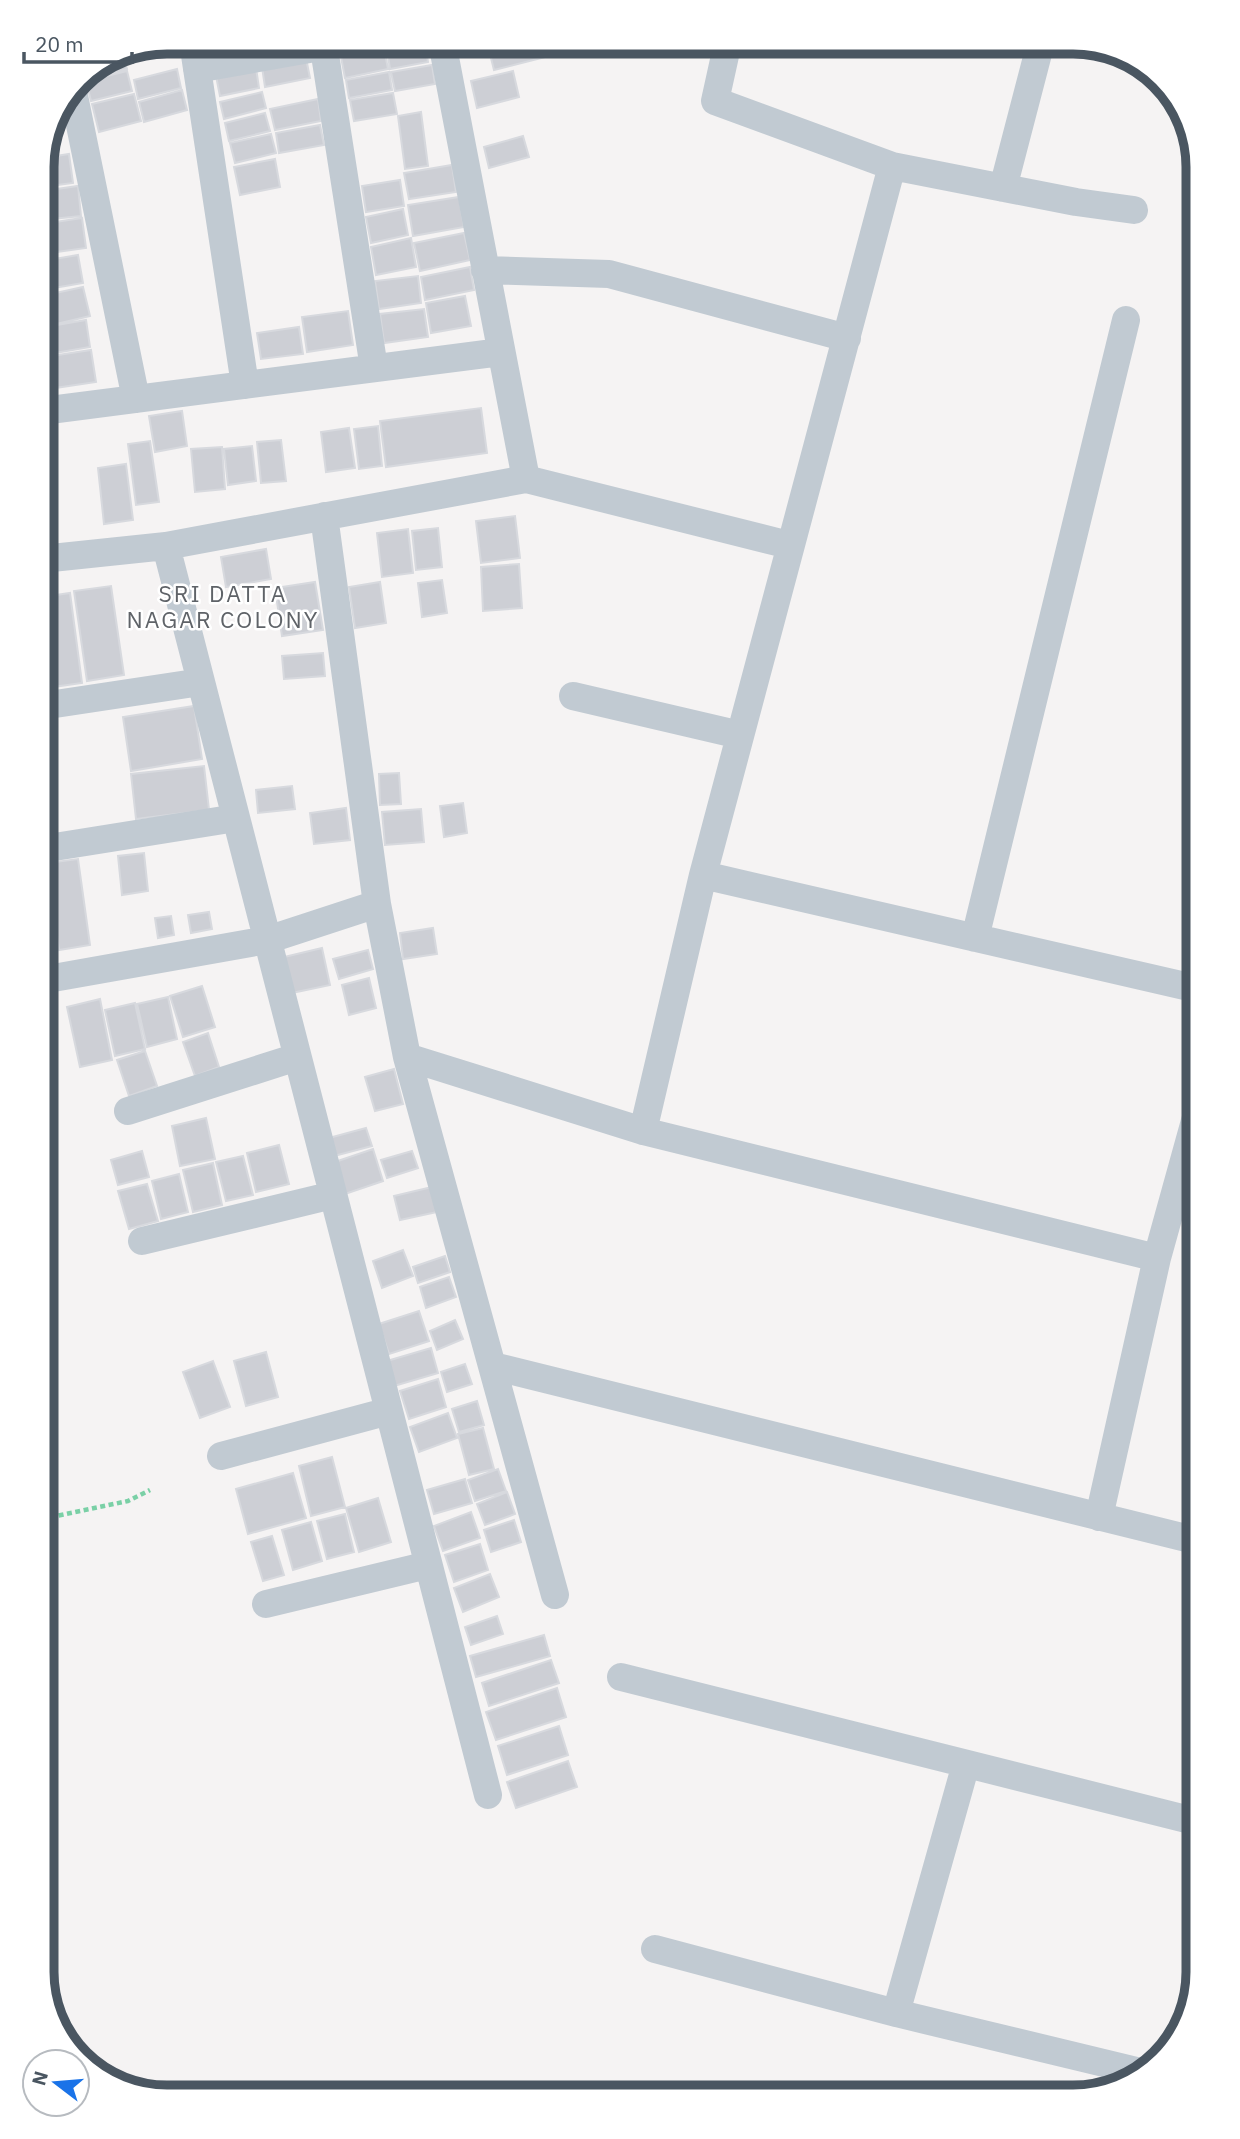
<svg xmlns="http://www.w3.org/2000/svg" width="1240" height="2139" font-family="'IBM Plex Sans',sans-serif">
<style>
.building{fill:#cdcfd5;stroke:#d7d9de;stroke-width:2}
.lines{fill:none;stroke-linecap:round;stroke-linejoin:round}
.path{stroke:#7ad0a6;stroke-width:4.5;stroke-dasharray:5 3.5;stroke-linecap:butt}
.minor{stroke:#c1cad2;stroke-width:28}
.labels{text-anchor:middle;stroke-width:5;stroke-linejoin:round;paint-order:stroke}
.neighbourhood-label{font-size:23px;letter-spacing:2px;fill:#5f6368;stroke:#fff}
.rim{fill:none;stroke:#4a5661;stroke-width:9}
</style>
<rect width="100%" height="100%" fill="#f5f3f3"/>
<!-- building -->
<path class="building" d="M206 42H249V43L208 51Z
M487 42H554L557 54 494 70Z
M425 43 428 62 390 69 387 49Z
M384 48 388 69 345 78 341 57Z
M122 52 127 69 87 78 86 74Z
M306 58 310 78 265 87 262 67Z
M432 65 435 84 395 91 391 72Z
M256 68 259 88 220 96 216 76Z
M177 69 181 88 138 99 134 80Z
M127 71 132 91 91 101 86 81Z
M513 71 519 97 477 108 471 81Z
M389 72 392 90 349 98 346 80Z
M182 90 187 110 144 122 139 102Z
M262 92 266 108 224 119 220 102Z
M393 93 397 114 354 121 350 100Z
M134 94 141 121 99 132 92 104Z
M318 99 321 121 275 130 270 109Z
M421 112 428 166 405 169 398 116Z
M265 113 270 131 229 141 225 123Z
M320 125 324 145 279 153 276 133Z
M271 134 276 153 235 163 230 143Z
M523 136 529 157 489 168 484 147Z
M69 154 73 183 42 187 43 158Z
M275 159 280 187 240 195 234 167Z
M452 165 456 192 409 199 404 173Z
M400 180 404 206 366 212 362 186Z
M78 186 81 216 42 220V191Z
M459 197 464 227 413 236 408 205Z
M403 209 408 235 371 243 366 217Z
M82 218 86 248 42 254V224Z
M464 233 470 260 420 271 414 243Z
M411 238 416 267 376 275 371 247Z
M78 255 83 283 42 290V261Z
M470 267 474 290 425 300 421 277Z
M418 276 421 303 379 309 375 281Z
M83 287 90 316 48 326 42 296Z
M465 296 471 326 431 333 426 303Z
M424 309 428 337 384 343 380 314Z
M348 311 353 345 307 352 302 317Z
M86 320 90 347 49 354 45 327Z
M299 327 303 354 261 359 257 333Z
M91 350 96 382 55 388 51 356Z
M42 358H48L52 390 42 392Z
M481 408 487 453 386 467 380 421Z
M182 411 187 446 155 452 149 416Z
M378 426 382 466 359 469 354 429Z
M349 428 355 468 326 472 321 432Z
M281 440 286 481 261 483 257 442Z
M150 441 159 502 136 505 128 444Z
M252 446 256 481 228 485 224 449Z
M222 447 225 489 195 492 191 449Z
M126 464 133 520 104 524 98 468Z
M515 516 520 558 481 563 476 521Z
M438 528 442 567 416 570 412 531Z
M408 529 413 573 382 577 377 533Z
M266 549 271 579 226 587 221 557Z
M519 564 522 608 483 611 481 567Z
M442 580 447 613 422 617 418 583Z
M315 582 323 630 282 636 275 588Z
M380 582 386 623 355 628 349 587Z
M111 586 124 675 87 681 74 591Z
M70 593 82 683 53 687 42 597Z
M323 653 325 676 284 679 282 656Z
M194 706 202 759 131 771 123 717Z
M204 766 209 810 136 819 131 774Z
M399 773 401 804 380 805 379 774Z
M292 786 295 809 258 813 256 790Z
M463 803 467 833 444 837 440 806Z
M346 808 350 840 314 844 310 813Z
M421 809 424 842 385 845 382 812Z
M144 853 148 891 122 895 118 856Z
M78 859 90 945 59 950 47 863Z
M42 865 49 907 42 909Z
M209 912 212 929 191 933 188 915Z
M171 916 174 935 158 938 155 918Z
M433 928 437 954 403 959 400 933Z
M322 948 330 985 287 994 280 958Z
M368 950 373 969 339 979 333 959Z
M369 978 376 1008 349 1015 342 985Z
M202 986 215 1027 183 1037 170 996Z
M168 997 177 1039 147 1047 137 1004Z
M100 999 112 1060 80 1067 67 1007Z
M135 1003 145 1049 115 1056 105 1010Z
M208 1033 219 1067 195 1076 183 1042Z
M145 1051 157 1086 129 1096 117 1060Z
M394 1069 403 1104 375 1111 365 1077Z
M206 1118 215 1159 180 1166 172 1126Z
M366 1128 372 1146 334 1156 329 1138Z
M279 1145 289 1184 256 1192 247 1153Z
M373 1149 383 1181 345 1194 335 1162Z
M142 1151 149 1177 118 1185 111 1160Z
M412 1151 418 1168 387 1178 381 1160Z
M243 1156 253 1195 226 1201 216 1162Z
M213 1163 222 1205 193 1212 183 1170Z
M179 1174 188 1212 161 1219 152 1181Z
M147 1184 158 1221 129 1229 118 1191Z
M432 1187 437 1212 400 1220 394 1196Z
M403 1250 413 1276 382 1288 373 1261Z
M445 1256 450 1272 418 1283 413 1267Z
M449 1277 456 1297 426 1308 420 1287Z
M419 1311 429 1341 389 1354 379 1324Z
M455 1320 463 1339 437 1350 430 1331Z
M431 1348 438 1373 394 1386 387 1361Z
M266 1352 278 1397 246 1406 234 1361Z
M213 1361 230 1407 200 1418 183 1372Z
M465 1364 472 1384 447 1392 441 1372Z
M438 1379 446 1407 409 1419 400 1391Z
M477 1401 484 1425 459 1432 452 1409Z
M448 1413 457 1438 419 1452 410 1427Z
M483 1428 494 1469 469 1475 458 1434Z
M332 1457 345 1507 311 1516 299 1466Z
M498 1469 506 1491 475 1501 468 1480Z
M293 1473 306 1518 248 1534 236 1489Z
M465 1479 472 1503 434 1514 427 1490Z
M507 1492 515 1514 485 1525 477 1504Z
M378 1498 391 1542 359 1552 346 1508Z
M471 1512 480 1538 443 1551 434 1526Z
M345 1514 354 1552 327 1559 317 1521Z
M514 1520 521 1542 491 1552 484 1530Z
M311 1522 322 1561 293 1570 282 1530Z
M272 1536 284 1575 263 1581 251 1542Z
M480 1544 488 1570 454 1582 445 1555Z
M490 1574 499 1597 463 1612 454 1588Z
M497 1616 503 1634 471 1645 465 1627Z
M544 1635 550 1656 476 1677 470 1656Z
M551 1660 559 1683 489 1706 482 1683Z
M557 1688 566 1717 496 1740 486 1712Z
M559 1726 568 1755 507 1775 498 1746Z
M568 1761 577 1787 516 1808 507 1782Z"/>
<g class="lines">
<!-- path -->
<path class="path" d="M42 1519 128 1501 150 1490"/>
<!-- minor -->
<path class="minor" d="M193 42 245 385
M323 42 374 368
M442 42 526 479
M728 42 715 101 892 166 1076 202 1134 210
M197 69 349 42
M73 91 136 399
M1003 188 1041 42
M485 270 609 274 847 338
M42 411 501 352
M324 516 377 904 407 1057 555 1595
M166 546 488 1795
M42 559 166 546 526 479 789 545
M573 696 740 735
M42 706 201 682
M42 849 236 818
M703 875 1198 989
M975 938 1126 320
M42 980 267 940 377 904
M407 1057 643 1131 1157 1258
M128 1111 297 1057
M643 1131 703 875 892 166
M142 1241 333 1195
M493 1366 1198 1541
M221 1456 389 1411
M1099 1517 1157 1258 1198 1110
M266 1604 428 1565
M621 1677 1198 1822
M655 1949 896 2013 1141 2072
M896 2013 966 1764"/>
</g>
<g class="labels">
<!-- neighbourhood labels -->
<g class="neighbourhood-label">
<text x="223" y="602">SRI DATTA<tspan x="223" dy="26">NAGAR COLONY</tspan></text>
</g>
</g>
<!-- crop -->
<path d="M0 0H1240V2139H0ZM167 54H1073A113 113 0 0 1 1186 167V1972A113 113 0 0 1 1073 2085H167A113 113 0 0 1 54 1972V167A113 113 0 0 1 167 54Z" fill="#fff" fill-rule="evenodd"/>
<path class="rim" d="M167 54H1073A113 113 0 0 1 1186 167V1972A113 113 0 0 1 1073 2085H167A113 113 0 0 1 54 1972V167A113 113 0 0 1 167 54Z"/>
<!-- north arrow -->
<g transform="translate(56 2083) rotate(286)"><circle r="33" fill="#ffffff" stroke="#b7bbc0" stroke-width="2"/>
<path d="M0-5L12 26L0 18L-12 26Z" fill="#1a73e8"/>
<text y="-10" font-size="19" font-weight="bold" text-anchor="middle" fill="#4a5661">N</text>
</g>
<!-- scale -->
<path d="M24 52v10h108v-10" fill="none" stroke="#4a5661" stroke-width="3.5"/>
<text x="35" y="52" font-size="21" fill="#4a5661" stroke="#ffffff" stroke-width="5" paint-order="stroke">20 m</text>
</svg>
